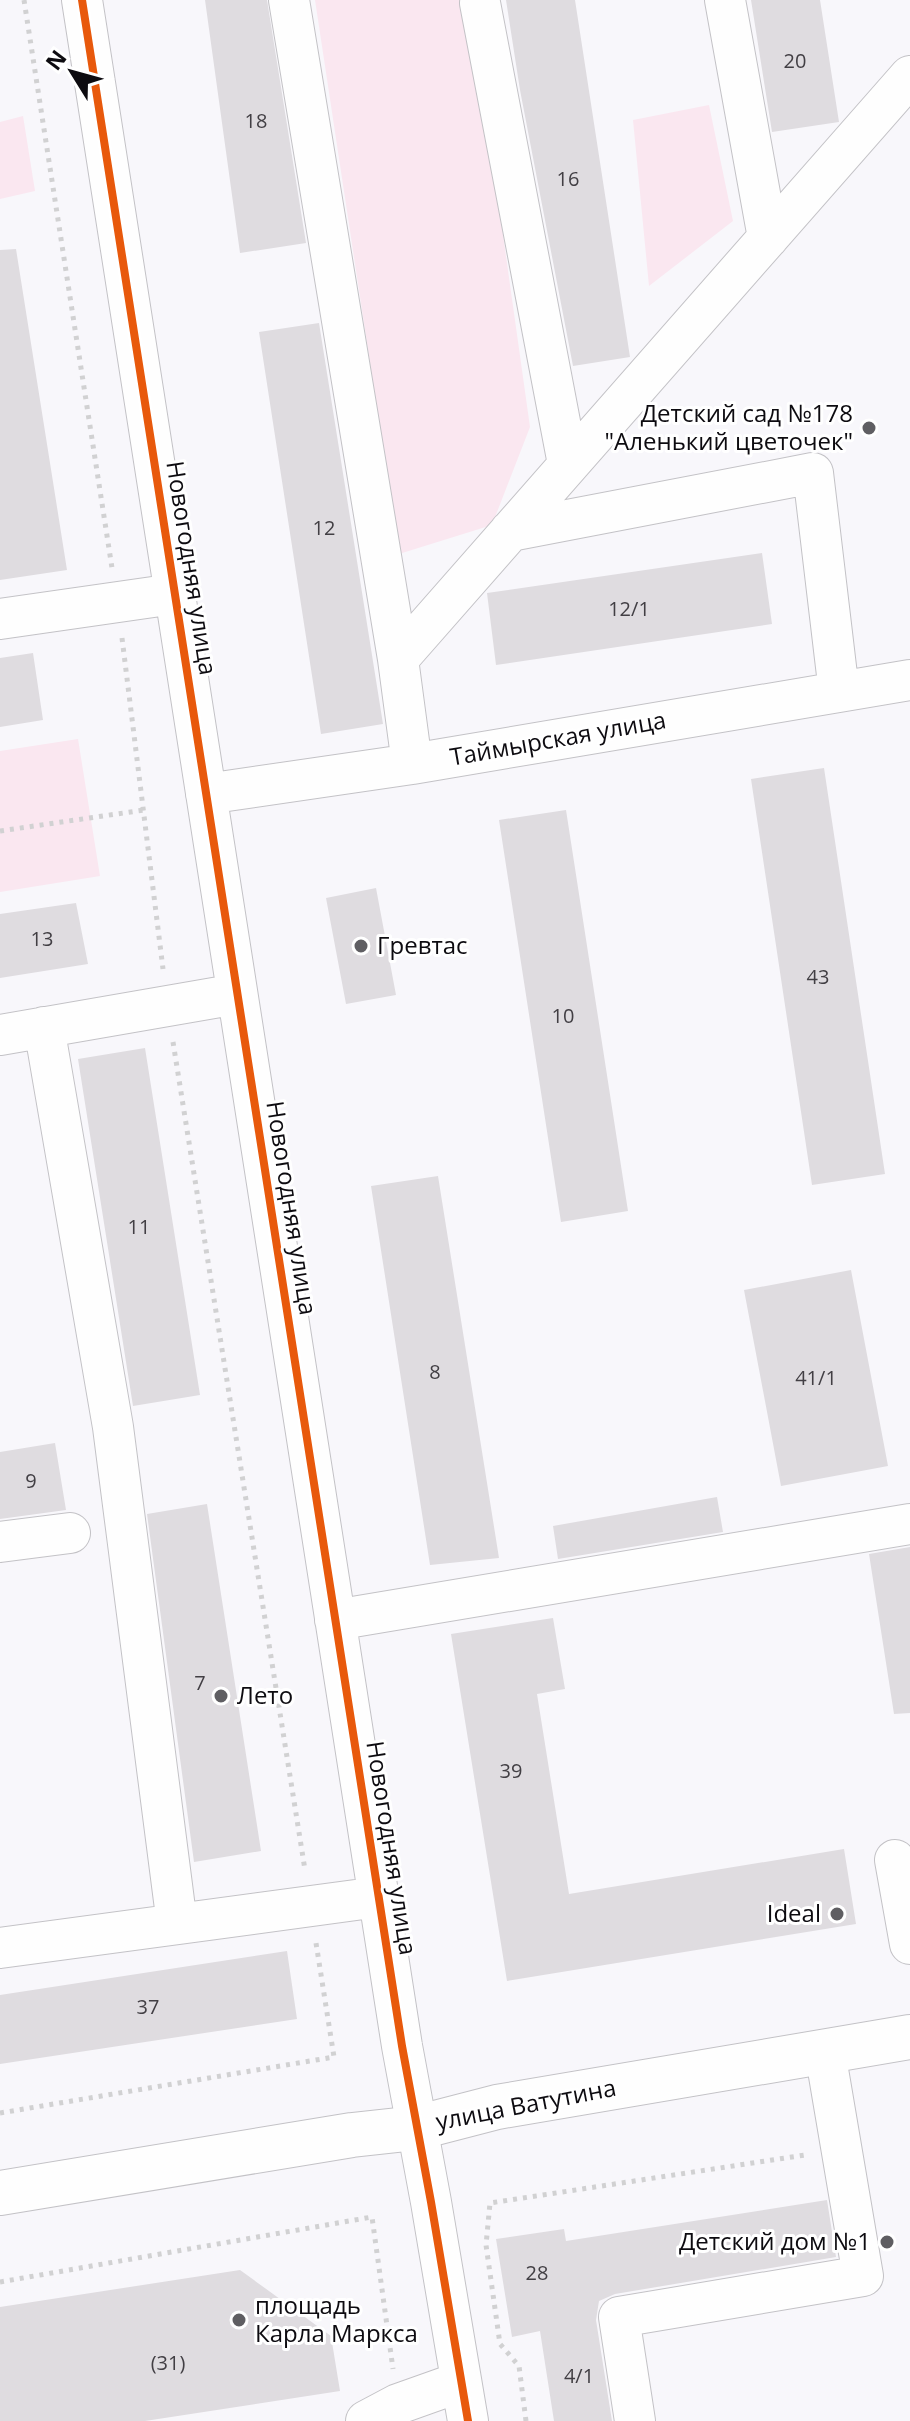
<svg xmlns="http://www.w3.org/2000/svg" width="910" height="2421" font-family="'Open Sans',sans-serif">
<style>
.green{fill:#fae7f0}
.building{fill:#dfdce0}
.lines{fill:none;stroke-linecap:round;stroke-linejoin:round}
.minor-casing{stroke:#c3c2c6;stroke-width:42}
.major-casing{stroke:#c3c2c6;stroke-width:46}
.path{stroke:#d1d1d2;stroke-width:5;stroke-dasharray:4 6;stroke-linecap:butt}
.minor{stroke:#fefefe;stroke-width:40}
.major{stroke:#fefefe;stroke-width:44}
.cycleway-casing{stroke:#fff;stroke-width:13}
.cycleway{stroke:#e8590c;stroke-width:8}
.poi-dot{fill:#5f5e62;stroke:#fff;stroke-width:3}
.labels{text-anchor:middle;stroke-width:6;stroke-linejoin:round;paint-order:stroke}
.number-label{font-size:20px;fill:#423f44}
.poi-label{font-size:24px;fill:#0d0b10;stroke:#fff;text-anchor:end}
.street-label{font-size:24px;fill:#0d0b10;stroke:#fff}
</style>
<rect width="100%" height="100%" fill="#f8f7fb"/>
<!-- green -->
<path class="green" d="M315 0H470L530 427 492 525 399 554Z
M709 105 733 221 649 286 633 120Z
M23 116 35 191 0 199V122Z
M78 739 100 876 0 892V751Z"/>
<!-- building -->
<path class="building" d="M205 0H267L306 243 240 253Z
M506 0H575L630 357 573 366 520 90Z
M751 0H820L839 122 772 132Z
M16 249 67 570 0 580V250Z
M319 323 383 724 321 734 259 332Z
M762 553 772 624 496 665 487 593Z
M33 653 43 720 0 727V658Z
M824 768 885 1174 812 1185 751 779Z
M566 810 628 1211 561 1222 499 820Z
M376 888 396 995 346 1004 326 898Z
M76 903 88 964 0 978V914Z
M145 1048 200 1395 133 1406 78 1059Z
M438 1176 499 1558 430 1565 371 1186Z
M851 1270 888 1466 781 1486 744 1290Z
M55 1443 66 1510 0 1519V1452Z
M717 1497 723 1532 558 1559 553 1526Z
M207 1504 261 1851 194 1862 147 1514Z
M910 1547V1713L894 1714 869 1554Z
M553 1618 565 1689 537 1694 569 1894 844 1849 856 1924 507 1981 451 1634Z
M287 1951 297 2019 0 2064V1995Z
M827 2200 836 2257 615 2294 599 2301 596 2320 612 2421H554L540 2331 512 2337 496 2239 564 2229 566 2241Z
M240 2270 331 2336 340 2391 145 2421H0V2307Z"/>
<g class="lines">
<defs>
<path id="minor" d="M82 0 402 2046 431 2202 468 2421
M289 0 398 659 412 764
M725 0 768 238
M480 3 568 464
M510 531 813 473 839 692
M0 619 174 594
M398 659 910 76
M206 794 412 764 910 680
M44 1027 113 1427 177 1924
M0 1035 237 994
M0 1542 70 1533
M335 1620 910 1524
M895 1860 910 1944
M0 1948 378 1897
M366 2421 398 2404 460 2382
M635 2421 619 2317 863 2276 825 2052"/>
<path id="major" d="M0 2193 352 2135 416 2128 497 2107 910 2037"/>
</defs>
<!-- minor casing -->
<use href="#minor" class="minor-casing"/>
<!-- major casing -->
<use href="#major" class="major-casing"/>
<!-- path -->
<path class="path" d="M24 0 112 568
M122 638 163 969
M0 831 144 810
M173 1042 305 1870
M0 2113 334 2057 316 1943
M0 2282 372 2217 393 2369
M526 2421 519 2366 500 2344 486 2245 490 2203 805 2155"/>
<!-- minor -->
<use href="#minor" class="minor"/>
<!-- major -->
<use href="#major" class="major"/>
<defs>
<path id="cycleway" d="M82 0 402 2046 431 2202 468 2421"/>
</defs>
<!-- cycleway casing -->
<use href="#cycleway" class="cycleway-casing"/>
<!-- cycleway -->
<use href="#cycleway" class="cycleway"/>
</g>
<!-- markers -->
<g class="poi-dot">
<circle cx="869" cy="428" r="8"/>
<circle cx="361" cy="946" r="8"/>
<circle cx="221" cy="1696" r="8"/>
<circle cx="837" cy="1914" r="8"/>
<circle cx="887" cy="2242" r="8"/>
<circle cx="239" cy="2320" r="8"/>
</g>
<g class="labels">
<!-- number labels -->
<g class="number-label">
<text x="795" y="68">20</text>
<text x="256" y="128">18</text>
<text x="568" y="186">16</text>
<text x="324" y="535">12</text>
<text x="629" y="616">12/1</text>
<text x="42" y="946">13</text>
<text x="818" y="984">43</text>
<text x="563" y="1023">10</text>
<text x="139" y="1234">11</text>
<text x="435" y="1379">8</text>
<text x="816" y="1385">41/1</text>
<text x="31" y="1488">9</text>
<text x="200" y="1690">7</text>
<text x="511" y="1778">39</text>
<text x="148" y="2014">37</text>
<text x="537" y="2280">28</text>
<text x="168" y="2370">(31)</text>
<text x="579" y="2383">4/1</text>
</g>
<!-- poi labels -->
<g class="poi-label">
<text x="853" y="422">Детский сад №178<tspan x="853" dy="28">"Аленький цветочек"</tspan></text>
<text x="377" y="954" text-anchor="start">Гревтас</text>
<text x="237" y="1704" text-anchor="start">Лето</text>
<text x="821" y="1922">Ideal</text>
<text x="871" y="2250">Детский дом №1</text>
<text x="255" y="2314" text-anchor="start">площадь<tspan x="255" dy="28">Карла Маркса</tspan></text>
</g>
<!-- street labels -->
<g class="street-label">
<text transform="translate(191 568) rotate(81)" y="8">Новогодняя улица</text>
<text transform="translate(558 739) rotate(-10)" y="8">Таймырская улица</text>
<text transform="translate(291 1208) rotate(81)" y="8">Новогодняя улица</text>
<text transform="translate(391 1848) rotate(81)" y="8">Новогодняя улица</text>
<text transform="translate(526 2105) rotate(-11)" y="8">улица Ватутина</text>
</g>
</g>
<!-- north arrow -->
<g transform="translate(72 72) rotate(307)" stroke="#ffffff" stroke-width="6" paint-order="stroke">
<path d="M0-6L14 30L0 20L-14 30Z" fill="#0d0b10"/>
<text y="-12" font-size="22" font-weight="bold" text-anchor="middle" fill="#0d0b10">N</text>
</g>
</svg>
